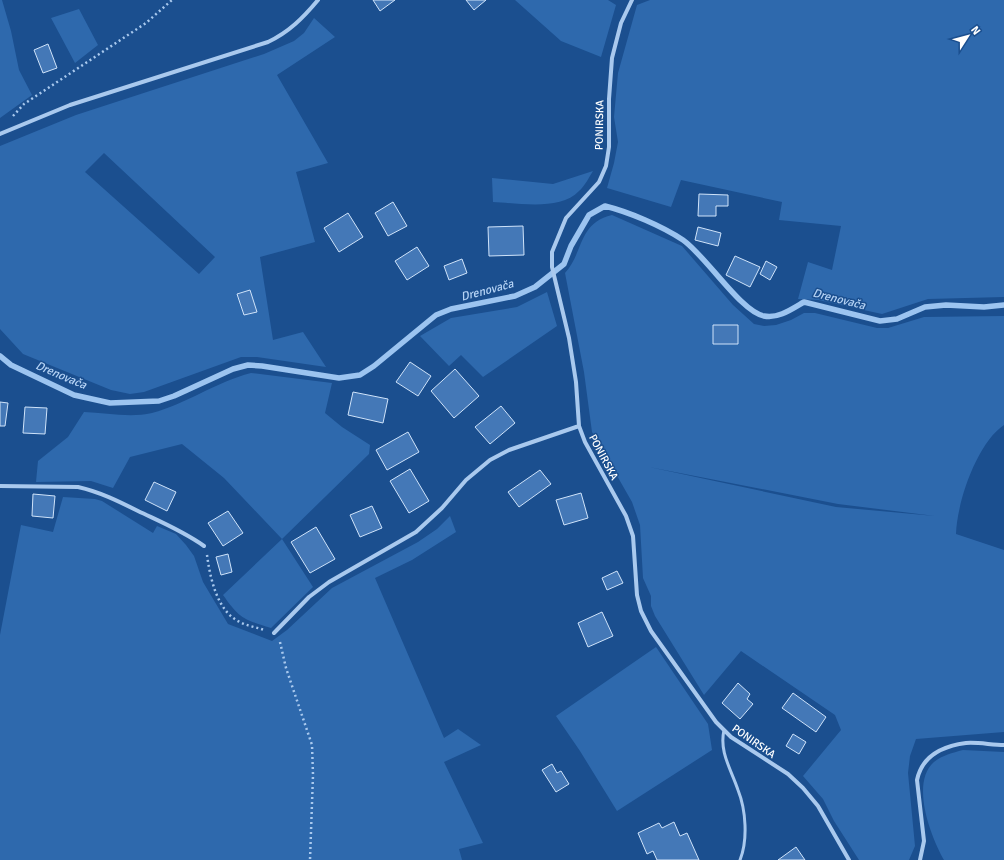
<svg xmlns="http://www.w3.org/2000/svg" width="1004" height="860" font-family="Signika,sans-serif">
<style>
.green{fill:#2e69ad;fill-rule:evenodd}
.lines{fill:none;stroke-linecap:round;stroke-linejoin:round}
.stream{stroke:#9cc4f0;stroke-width:5.5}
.building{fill:#4478b7;stroke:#cfe3fa}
.path{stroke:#a9c9ee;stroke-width:2.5;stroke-dasharray:2 3;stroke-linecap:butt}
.lane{stroke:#a9c9ee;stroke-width:3}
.street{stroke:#a9c9ee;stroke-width:4}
.labels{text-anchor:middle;stroke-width:3;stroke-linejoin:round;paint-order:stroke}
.street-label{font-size:11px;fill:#fff;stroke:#1b4f8f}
.water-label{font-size:12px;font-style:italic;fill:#b5d3f5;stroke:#1b4f8f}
</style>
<rect width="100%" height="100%" fill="#1b4f8f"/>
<!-- green -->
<path class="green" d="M0 0H2L11 31 19 70 32 95 0 118Z
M515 0H608L616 5 601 57 561 41Z
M650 0H1004V297L928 299 882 314 818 300 798 299 808 262 832 270 841 226 779 220 782 202 681 180 671 207 607 188 614 163 618 142 614 117 618 73 637 5Z
M79 9 98 45 75 63 51 18Z
M314 18 335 37 277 75 328 163 296 172 315 242 260 257 273 340 303 332 326 367 257 357H241L144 392 130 394 111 390 23 354 0 329V146L76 115 264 54 294 41 304 33ZM104 153 215 257 199 274 85 172Z
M593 171C589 177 585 186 579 191 560 211 519 203 493 202L492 178 553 184Z
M612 215 682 246 733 305 754 324 764 326 776 325 791 320 804 313H815L877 328H888L924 317 1004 316V425C977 443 957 502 956 534L1004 550V732L916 739 910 756 908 773 915 846 909 860H859L834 821 823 799 803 776 841 730 835 715 741 651 704 695 655 616 651 606V596L643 578 640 525 632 502 592 432 584 372 565 273C584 252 578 223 612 215ZM649 467 838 504 935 516 836 507Z
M547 292 557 326 483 377 461 355 449 366 420 336 451 318 517 307Z
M251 373 332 383 325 413 342 427 370 445 369 454 282 539 313 587 271 628C243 619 240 619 223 595L282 539 224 478 182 444 130 457 113 488 91 481 36 482 38 461 68 437 84 412C106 413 131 418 152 413 186 404 216 382 251 373Z
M63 497 95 499 102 501 153 533 157 526 176 534 186 545 194 556 203 582 228 624 272 641 287 630 332 588 418 542 437 529 450 516 456 532 412 560 375 578 444 738 458 729 481 745 444 762 483 843 459 849 462 860H0V635L21 525 53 532Z
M656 647 708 724 712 750 617 811 580 751 556 716Z
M963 750 1004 752V860H944C931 837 910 783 934 762 943 755 952 753 963 750Z"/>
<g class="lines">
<!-- stream -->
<path class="stream" d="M0 356 11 365 74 395 110 403 159 401 174 396 233 369 248 365 262 366 339 378 360 375 374 366 436 315 451 309 515 296 535 287 564 264 571 246 589 215 605 206C629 212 662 226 683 240 706 256 741 312 764 316 778 319 792 309 804 302L880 321 897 319 925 307 946 305 984 307 1004 305"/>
</g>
<!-- building -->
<path class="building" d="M373 0H395L380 11Z
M466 0H486L474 10Z
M48 44 57 68 43 73 34 50Z
M699 194 728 195V206H716V216H698Z
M393 202 407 226 388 236 375 213Z
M348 213 363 237 339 252 324 228Z
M523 226 524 255 489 256 488 227Z
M698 227 721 233 718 246 695 240Z
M417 247 429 266 407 280 395 261Z
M735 256 760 267 750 287 726 275Z
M462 259 467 273 449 280 444 266Z
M766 261 777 267 770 280 760 274Z
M250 290 257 312 244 315 237 294Z
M713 325H738V344H713Z
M410 362 431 376 418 396 396 382Z
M455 369 479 396 454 418 431 391Z
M353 392 388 399 383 423 348 415Z
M0 402 8 403 5 426H0Z
M501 406 515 423 490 444 475 427Z
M25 407 47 408 45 434 23 433Z
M408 432 419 452 387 470 376 450Z
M410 469 429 501 409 513 390 481Z
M540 470 551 484 519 507 508 492Z
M154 482 176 492 167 511 145 500Z
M581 493 588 518 564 525 556 500Z
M33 494 55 496 53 518 32 516Z
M372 506 382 528 360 537 350 515Z
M228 511 243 533 223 546 208 523Z
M316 527 335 559 310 573 291 542Z
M228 554 232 572 221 575 216 557Z
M617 571 623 583 607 590 602 578Z
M602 612 613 636 588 647 578 623Z
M738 683 750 694 747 699 753 704 740 719 722 703Z
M793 693 826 717 816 732 782 708Z
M793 734 806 742 799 754 786 746Z
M552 764 557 773 561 771 569 784 556 792 542 770Z
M674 822 680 836 687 833 699 860H657L653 851 647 854 638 833 659 823 662 828Z
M796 847 805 860H778Z"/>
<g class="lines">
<!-- path -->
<path class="path" d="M13 116 24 104 146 23 172 0
M207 555C210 577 217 612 240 622 247 626 256 627 264 630
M280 642 286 668 312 745 313 775 310 860"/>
<!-- lane -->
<path class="lane" d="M724 730C719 752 731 769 738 790 746 810 748 840 740 860"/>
<!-- street -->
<path class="street" d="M632 0 621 23 612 58 609 99V147L606 166 599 182 566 218 552 252V267L569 338 576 382 579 426 585 442 626 516 633 536 637 595 641 611 651 631 716 722 731 737 788 774 803 788 818 806 849 860
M0 134 70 105 268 42C289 32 303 18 318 0
M0 486 78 487C100 492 118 501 138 511 161 522 183 531 204 546
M274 633 309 597 329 582 416 532 442 508 466 480 490 460 509 450 579 426
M920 860 924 841 917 780C922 756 943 746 966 743 978 742 992 745 1004 745"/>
</g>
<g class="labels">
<!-- street labels -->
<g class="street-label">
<text transform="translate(599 125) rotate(-89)" y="4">PONIRSKA</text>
<text transform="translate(604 457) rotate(62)" y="4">PONIRSKA</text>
<text transform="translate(754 741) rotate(35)" y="4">PONIRSKA</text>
</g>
<!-- water labels -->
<g class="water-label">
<text transform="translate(487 290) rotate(-15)" y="4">Drenovača</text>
<text transform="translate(839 299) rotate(14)" y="4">Drenovača</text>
<text transform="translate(61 375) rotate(23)" y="4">Drenovača</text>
</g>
</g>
<!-- north arrow -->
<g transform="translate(968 36) rotate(54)" stroke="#1b4f8f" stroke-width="3" paint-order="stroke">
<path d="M0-3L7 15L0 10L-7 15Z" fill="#ffffff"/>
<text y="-6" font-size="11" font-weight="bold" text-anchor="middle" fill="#ffffff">N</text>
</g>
</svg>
